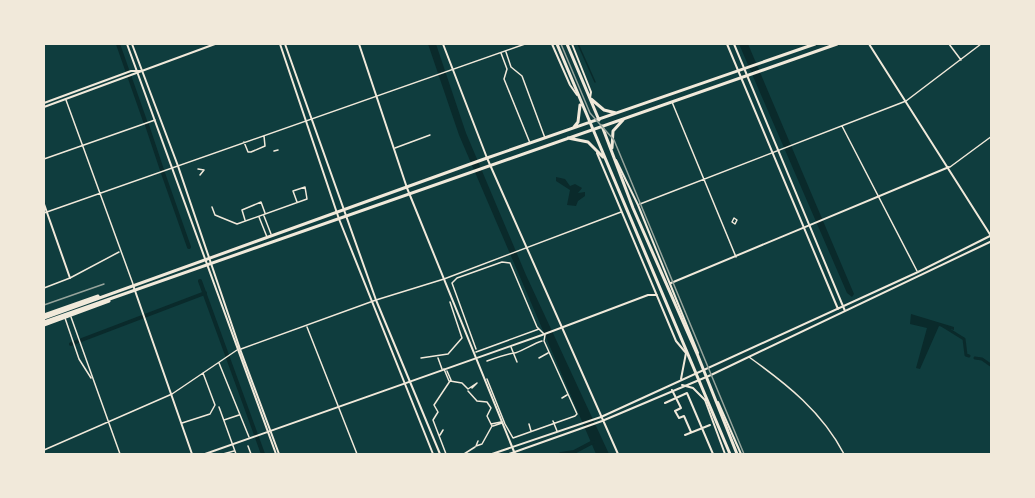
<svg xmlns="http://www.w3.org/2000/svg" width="1035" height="498" font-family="Literata,serif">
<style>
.water{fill:#0a2a2b}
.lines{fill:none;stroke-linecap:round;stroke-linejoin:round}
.stream{stroke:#0a2a2b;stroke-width:1.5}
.canal{stroke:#0a2a2b;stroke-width:3}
.river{stroke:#0a2a2b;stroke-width:4}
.minor{stroke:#f1e9da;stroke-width:1.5}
.tertiary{stroke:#f1e9da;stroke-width:2}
.secondary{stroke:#f1e9da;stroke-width:2}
.primary{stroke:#f1e9da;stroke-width:3}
.tram{stroke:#97a49c;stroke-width:1.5}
.rail{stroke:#97a49c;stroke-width:1.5}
</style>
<rect width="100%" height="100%" fill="#0f3d3e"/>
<!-- water -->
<path class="water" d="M428 44H436L466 133 526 275 609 454H596L459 135Z
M739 44H748L854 294 852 297 847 293Z
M556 177 565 179 570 186 575 184 582 188 578 193 585 192V196L578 201 576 206 567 205 570 190 556 181Z
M911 314 954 327V330L939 326 920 369 916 368 927 328 910 324Z"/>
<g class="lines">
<!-- stream -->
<path class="stream" d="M578 44 595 82"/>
<!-- canal -->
<path class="canal" d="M943 326 964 339 966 355 969 356
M975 358 982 359 992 366"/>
<!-- river -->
<path class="river" d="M118 44 145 121
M147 125 162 170
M163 173 189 247
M200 281 263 454
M71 344 205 293
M561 454 574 452 593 442"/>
<!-- minor -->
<path class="minor" d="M949 44 961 60
M506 52 511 67 522 76 545 138
M501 53 507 69 504 79 530 143
M66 100 133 284
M672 102 736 257
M842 126 917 271
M244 142 248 152H251L265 146 264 136
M395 148 430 135
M274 151 278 150
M44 159 155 120
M950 167 992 136
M198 169 204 170 200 175
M640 204 906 101 981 44
M212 207 215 215 237 224 307 199 305 187 293 191 297 202
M44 213 525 44
M264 216 271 234
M259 217 267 237
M734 218 737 220 735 224 732 222Z
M245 220 242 210 261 202 265 213
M44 288 70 278 119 252
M71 317 120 454
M65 318 79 359 91 378
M307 327 357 454
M511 347 517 362
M241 349 376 300 444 279 621 212
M476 349 452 283 457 278 502 262 510 263 537 327 544 334
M476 352 539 329
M749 357C788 385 822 412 844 454
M421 358 448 354 462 338 450 302
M438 358 442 369
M539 358 548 353
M487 361C498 357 507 354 514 353 519 353 534 343 542 341
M219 363 249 437
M444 369 449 381
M447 371 451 380
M487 379 505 424 513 438 575 416 577 414 544 341 545 335
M468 391 477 401 487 402 491 408 487 416 492 426 482 444 476 446 478 441
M562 398 567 395
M219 407 236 454
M224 420 239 415
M553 421 557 431
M182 423 210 414 215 405 203 373
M491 424 501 422
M529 424 531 431
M493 426 502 423
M440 435 443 430
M248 446 251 454
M44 450 172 394 237 350
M223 454 234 451
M446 454 433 420 438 412 434 405 450 381 462 383 468 389 477 383 472 388
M464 454 475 447"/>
<!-- tertiary -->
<path class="tertiary" d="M127 44 276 454
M132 44 178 166 240 349 279 454
M359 44 407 188 515 454
M552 44 570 85 577 95
M572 44 591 92 590 98
M869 44 991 236 992 244
M597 153 676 341 686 353
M616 160 638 205 698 353
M44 204 70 278
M671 283 949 167
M133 285 192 454
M672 390 681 408 675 411 679 418 684 416 691 432
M705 400 725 454
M718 402 741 454
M665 403 687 393 713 454
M685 435 710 425
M205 454 542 335 648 295H657"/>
<!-- secondary -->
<path class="secondary" d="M280 44 339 219 433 454
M285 44 376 300 440 454
M443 44 487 158 618 454
M727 44 838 309
M734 44 845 311
M44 103 131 71H141
M44 107 215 44
M681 379 686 353
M682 385 693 388 705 400
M492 454 601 417 918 272 992 235
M509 454 602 421 711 375 992 241"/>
<!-- primary -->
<path class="primary" d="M557 44 730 454
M567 44 599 120
M591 99 604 110 616 113
M602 126 633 208 698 356 737 454
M574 127 578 122 580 105
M568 138 588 142 603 157
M612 148 613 131 623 120
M44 315 98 296
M44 318 487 158 815 44
M44 322 837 44
M44 325 109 301"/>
<!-- tram -->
<path class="tram" d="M561 44 590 113 614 140 744 454"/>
<!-- rail -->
<path class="rail" d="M44 305 104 284"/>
</g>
<!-- border -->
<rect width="1035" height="498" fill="none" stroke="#f1e9da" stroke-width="90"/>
</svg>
